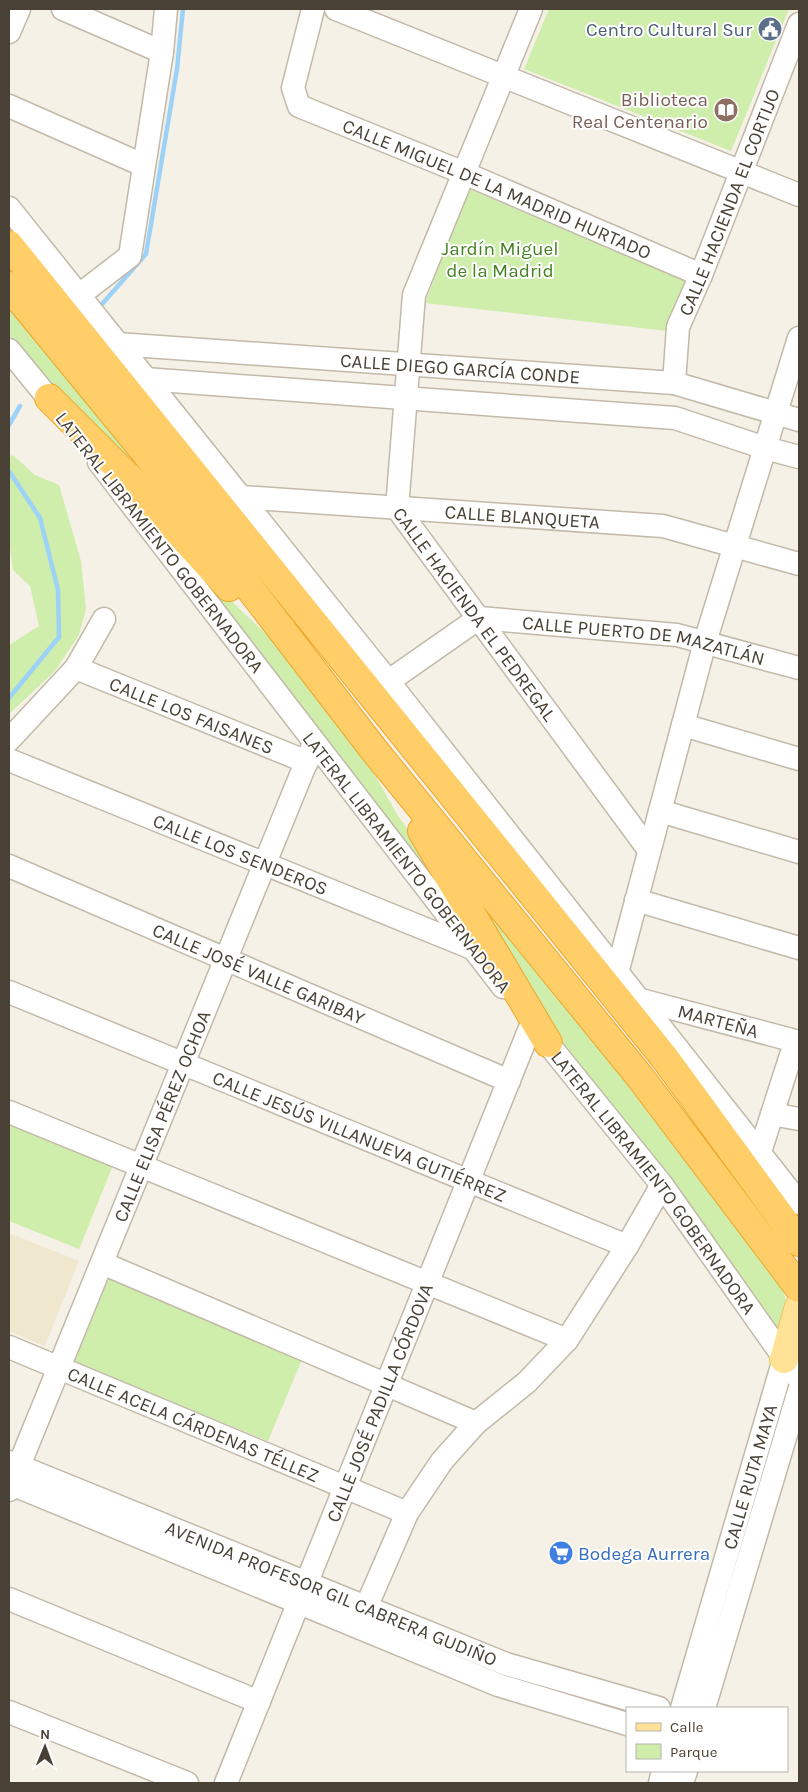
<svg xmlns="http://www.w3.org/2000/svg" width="808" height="1792" font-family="Karla,sans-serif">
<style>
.education{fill:#f0e7cf}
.green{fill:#cfedab}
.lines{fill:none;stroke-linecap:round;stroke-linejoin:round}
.stream{stroke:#9dd2f8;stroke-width:4.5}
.minor-casing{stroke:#c2b9a8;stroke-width:25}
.major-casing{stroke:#f0c45a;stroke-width:30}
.highway-casing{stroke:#eea728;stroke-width:30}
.minor{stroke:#fff;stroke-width:22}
.major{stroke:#ffe296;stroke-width:28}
.highway{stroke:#ffce68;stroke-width:28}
.labels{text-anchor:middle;stroke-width:4;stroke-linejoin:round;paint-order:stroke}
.service-label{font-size:19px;fill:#4e5e75;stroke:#fff;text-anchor:end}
.education-label{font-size:19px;fill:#785e54;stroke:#fff;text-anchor:end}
.street-label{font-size:19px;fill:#494135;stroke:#fff}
.park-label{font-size:19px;fill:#458121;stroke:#fff}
.shop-label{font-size:19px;fill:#366cbe;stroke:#fff;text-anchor:start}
</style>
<rect width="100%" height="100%" fill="#f5f1e7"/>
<!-- education -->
<path class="education" d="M9 1233 79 1261 45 1346 9 1331Z"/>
<!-- green -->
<path class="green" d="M549 9H789L731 151 524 69Z
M469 189 688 282 667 331 425 303Z
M9 304 180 516 64 402 9 335Z
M13 455 35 475 59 485 81 561 86 609 79 635 55 671 9 714V645L39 626 30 586 13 570 9 540V457Z
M166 531 226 596 301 667 357 743 398 816 448 884 441 890Z
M464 877 774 1271C790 1301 788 1308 783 1340L552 1035Z
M9 1120 114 1163 79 1249 9 1221Z
M109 1278 303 1357 268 1441 74 1362Z"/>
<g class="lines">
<!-- stream -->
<path class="stream" d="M103 303 146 254 177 69 183 9
M9 425 20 406
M9 471 40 518 58 590 59 637 9 698"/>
<defs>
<g id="minor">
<path d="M63 9 162 52"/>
<path id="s1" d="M313 9 293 88 299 106 464 173 701 275"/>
<path d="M336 9 799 195"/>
<path id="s2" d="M531 9 414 295 397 508 649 850"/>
<path d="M9 32 19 9"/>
<path d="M9 106 143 165"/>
<path d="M9 208 388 681 799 1203"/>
<path d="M78 296 130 256 162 52 166 9"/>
<path id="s3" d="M117 344 674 383 799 420"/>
<path d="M9 350 59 411"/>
<path d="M145 379 675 418 765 448 799 457"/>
<path id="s4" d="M674 383 678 327 701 275 799 24"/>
<path d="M99 462 503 987"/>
<path id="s5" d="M241 497 663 526 799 564"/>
<path id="s6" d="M76 668 307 762"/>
<path id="s7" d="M376 690 479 618 677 635 799 668"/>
<path d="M683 725 799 759"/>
<path d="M9 740 76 668 104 619"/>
<path id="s8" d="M9 760 472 948"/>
<path d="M660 811 799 852"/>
<path id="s9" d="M9 866 509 1081"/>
<path d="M636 900 799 948"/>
<path d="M617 973 705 642 799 338"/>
<path id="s10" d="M9 992 627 1246"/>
<path id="s11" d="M637 999 799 1042"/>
<path id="s12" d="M537 1030 662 1185 799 1379"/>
<path d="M9 1112 567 1340"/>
<path d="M772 1114 799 1119"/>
<path d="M760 1152 791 1055 799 1057"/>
<path d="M102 1263 476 1423"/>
<path id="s13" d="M9 1347 407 1513"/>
<path id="s14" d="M9 1462 506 1664 659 1708"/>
<path d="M9 1483 498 1685 627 1724"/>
<path id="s15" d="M9 1490 314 743"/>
<path d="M9 1599 259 1702"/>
<path d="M361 1619 407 1513 442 1461 476 1423 527 1382 567 1340 627 1246 662 1185"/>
<path id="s16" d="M682 1708 784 1359"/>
<path d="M704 1708 799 1391"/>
<path d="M9 1712 187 1783"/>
<path id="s17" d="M226 1783 532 1023"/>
<path d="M660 1783 663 1771"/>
<path d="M682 1783 686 1771"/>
</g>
<path id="major" d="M784 1359 799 1307"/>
<path id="highway" d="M9 245 664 1057 799 1242
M9 286 145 452 374 750 640 1077 799 1288
M49 398 130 479 229 587
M422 831 548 1043"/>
</defs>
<!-- minor casing -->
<use href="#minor" class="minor-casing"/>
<!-- major casing -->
<use href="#major" class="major-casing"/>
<!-- highway casing -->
<use href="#highway" class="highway-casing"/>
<!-- minor -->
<use href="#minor" class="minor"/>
<!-- major -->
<use href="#major" class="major"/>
<!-- highway -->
<use href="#highway" class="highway"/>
</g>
<!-- icons -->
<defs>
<symbol id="civic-disc" viewBox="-11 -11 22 22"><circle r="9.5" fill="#5c6f8a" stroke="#fff"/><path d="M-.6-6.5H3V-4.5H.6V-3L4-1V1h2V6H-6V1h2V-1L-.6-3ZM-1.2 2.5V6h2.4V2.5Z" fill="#fff"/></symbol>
<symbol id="library-disc" viewBox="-11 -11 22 22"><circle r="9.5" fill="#8d6e63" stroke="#fff"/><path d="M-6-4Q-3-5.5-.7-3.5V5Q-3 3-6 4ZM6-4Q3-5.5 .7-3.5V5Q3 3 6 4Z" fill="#fff"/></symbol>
<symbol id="supermarket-disc" viewBox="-11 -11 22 22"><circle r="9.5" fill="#3f7fe0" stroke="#fff"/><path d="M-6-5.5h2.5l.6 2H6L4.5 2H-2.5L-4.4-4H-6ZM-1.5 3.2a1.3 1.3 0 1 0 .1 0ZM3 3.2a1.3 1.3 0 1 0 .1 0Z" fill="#fff"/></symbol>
</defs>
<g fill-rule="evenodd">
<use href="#civic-disc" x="756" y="15" width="28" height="28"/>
<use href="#library-disc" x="712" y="96" width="28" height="28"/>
<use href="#supermarket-disc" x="547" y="1539" width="28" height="28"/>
</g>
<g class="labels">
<!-- service labels -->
<g class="service-label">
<text x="752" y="36">Centro Cultural Sur</text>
</g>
<!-- education labels -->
<g class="education-label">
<text x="708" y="106">Biblioteca<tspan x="708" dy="22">Real Centenario</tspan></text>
</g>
<!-- street labels -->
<g class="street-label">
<text dy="7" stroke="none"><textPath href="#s1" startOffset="315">CALLE MIGUEL DE LA MADRID HURTADO</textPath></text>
<text dy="7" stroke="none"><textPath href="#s4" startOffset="191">CALLE HACIENDA EL CORTIJO</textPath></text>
<text dy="7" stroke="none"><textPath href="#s3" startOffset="344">CALLE DIEGO GARCÍA CONDE</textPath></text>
<text dy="7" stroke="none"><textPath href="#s5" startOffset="282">CALLE BLANQUETA</textPath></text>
<text transform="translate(160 542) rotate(52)" y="7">LATERAL LIBRAMIENTO GOBERNADORA</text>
<text dy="7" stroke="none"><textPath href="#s2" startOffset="654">CALLE HACIENDA EL PEDREGAL</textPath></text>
<text dy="7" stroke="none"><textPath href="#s7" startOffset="292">CALLE PUERTO DE MAZATLÁN</textPath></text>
<text dy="7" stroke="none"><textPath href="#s6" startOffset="125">CALLE LOS FAISANES</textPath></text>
<text dy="7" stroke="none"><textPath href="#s8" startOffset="250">CALLE LOS SENDEROS</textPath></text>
<text transform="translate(407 862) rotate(52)" y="7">LATERAL LIBRAMIENTO GOBERNADORA</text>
<text dy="7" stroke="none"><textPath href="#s9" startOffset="272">CALLE JOSÉ VALLE GARIBAY</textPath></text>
<text dy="7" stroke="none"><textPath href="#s11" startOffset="84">MARTEÑA</textPath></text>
<text dy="7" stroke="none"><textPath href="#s15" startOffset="404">CALLE ELISA PÉREZ OCHOA</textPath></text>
<text dy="7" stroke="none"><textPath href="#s10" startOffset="379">CALLE JESÚS VILLANUEVA GUTIÉRREZ</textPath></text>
<text dy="7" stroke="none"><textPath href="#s12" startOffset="192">LATERAL LIBRAMIENTO GOBERNADORA</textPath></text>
<text dy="7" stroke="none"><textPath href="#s17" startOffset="410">CALLE JOSÉ PADILLA CÓRDOVA</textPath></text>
<text dy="7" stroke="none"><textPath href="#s13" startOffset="200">CALLE ACELA CÁRDENAS TÉLLEZ</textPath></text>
<text dy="7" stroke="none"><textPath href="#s16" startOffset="241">CALLE RUTA MAYA</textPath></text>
<text dy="7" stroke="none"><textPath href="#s14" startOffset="348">AVENIDA PROFESOR GIL CABRERA GUDIÑO</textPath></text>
</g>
<!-- park labels -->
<g class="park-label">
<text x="500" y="255">Jardín Miguel<tspan x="500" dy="22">de la Madrid</tspan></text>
</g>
<!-- shop labels -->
<g class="shop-label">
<text x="578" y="1560">Bodega Aurrera</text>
</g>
</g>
<!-- border -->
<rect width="808" height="1792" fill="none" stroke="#494135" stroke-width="20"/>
<!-- legend -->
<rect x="626" y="1707" width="162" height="65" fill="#ffffff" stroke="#b6b3ae"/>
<rect x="636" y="1723" width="25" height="8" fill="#ffe296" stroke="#b6b3ae"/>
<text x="670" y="1732" font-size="15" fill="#494135">Calle</text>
<rect x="636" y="1744" width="25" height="15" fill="#cfedab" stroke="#b6b3ae"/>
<text x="670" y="1757" font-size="15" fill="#494135">Parque</text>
<!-- north arrow -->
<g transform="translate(45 1747) rotate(1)" stroke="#ffffff" stroke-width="4" paint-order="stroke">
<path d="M0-4L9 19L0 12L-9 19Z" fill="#494135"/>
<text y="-8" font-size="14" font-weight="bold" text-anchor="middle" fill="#494135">N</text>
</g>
</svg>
